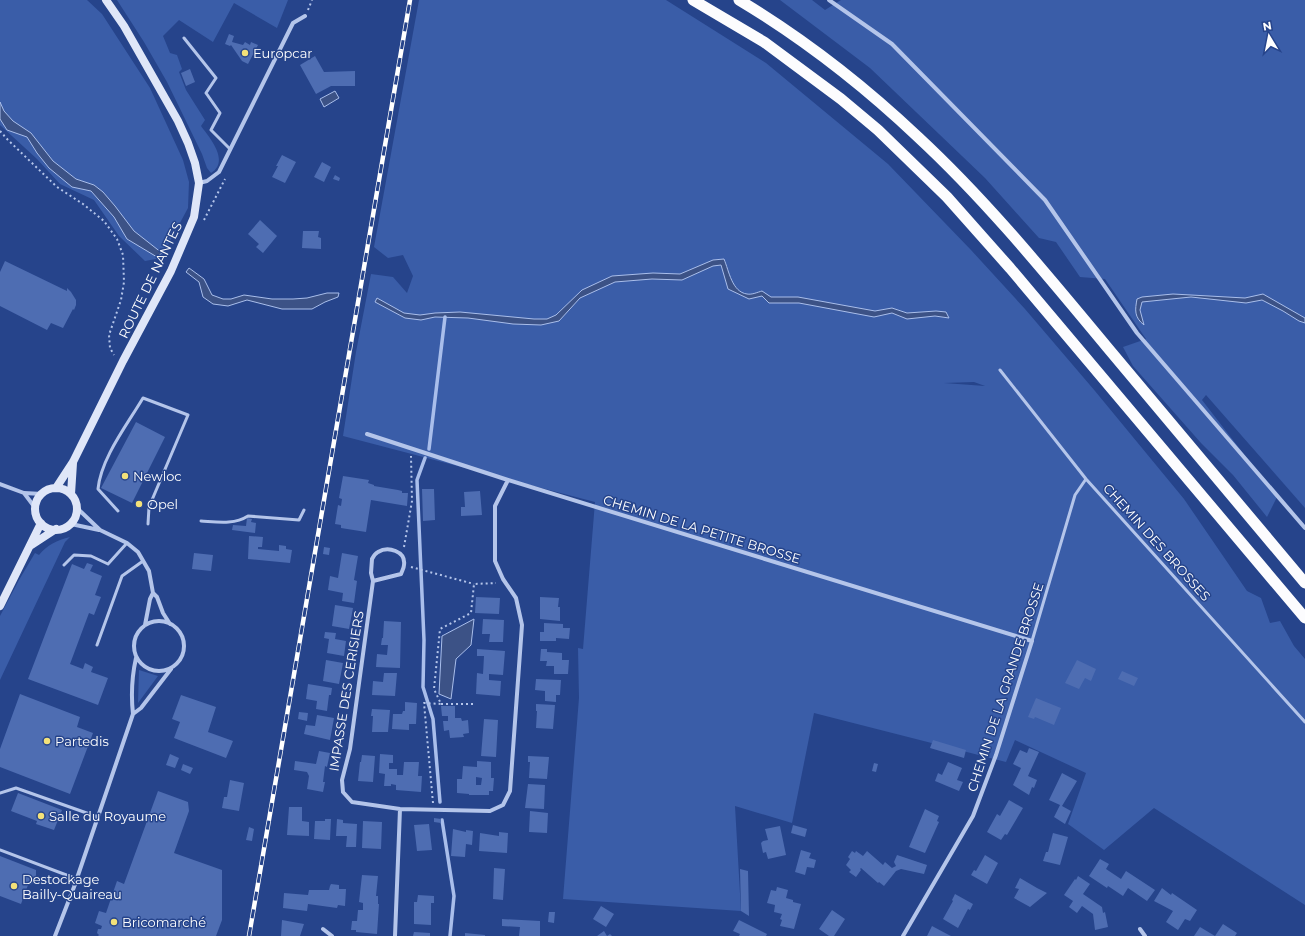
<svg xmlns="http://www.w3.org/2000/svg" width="1305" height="936" font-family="Montserrat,sans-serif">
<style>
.green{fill:#3a5da8;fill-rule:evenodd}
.water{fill:#3c5286;stroke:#a9beeb}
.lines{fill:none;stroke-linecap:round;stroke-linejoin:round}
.stream{stroke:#a9beeb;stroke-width:3.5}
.building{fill:#4e6db2;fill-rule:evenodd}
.path{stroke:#b4c5ea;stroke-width:2;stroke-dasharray:2 3;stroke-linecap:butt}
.service{stroke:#b4c5ea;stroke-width:3}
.minor{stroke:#b4c5ea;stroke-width:4}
.secondary{stroke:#dfe6f8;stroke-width:8}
.trunk{stroke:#fcfcfe;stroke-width:11}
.rail-casing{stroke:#fff;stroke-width:4.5}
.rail{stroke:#26448b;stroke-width:3;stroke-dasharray:9;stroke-linecap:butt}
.poi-dot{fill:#f3e179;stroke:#26448b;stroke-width:1.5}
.labels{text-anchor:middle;stroke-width:3;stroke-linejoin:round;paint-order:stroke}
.poi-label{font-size:13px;fill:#fff;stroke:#26448b;text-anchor:start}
.street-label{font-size:13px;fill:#fff;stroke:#26448b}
</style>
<rect width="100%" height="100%" fill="#26448b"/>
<!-- green -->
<path class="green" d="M0 0H87L102 14 150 88 183 160 189 182 188 208 161 258 145 261 119 236 94 200 60 184 37 159 0 125Z
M117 0H288L277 28 234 3 213 42 179 20 163 36 170 53 177 55 182 69 179 72 186 90 205 120 201 126C210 138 230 161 211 173L207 168 202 154 167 82 144 42Z
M419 0H666L766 63 888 164 971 250 1025 309 1095 391 1184 499 1247 591 1261 598 1270 623 1280 621 1294 646 1305 659V905L1154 808 1104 850 1068 824 1086 773 1015 740 1006 762 814 713 792 823 735 806 741 911 563 899 579 698 578 648 583 649 595 502 343 436 356 352 371 274 393 277 407 293 413 276 403 255 388 258 374 247ZM974 382 985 386 944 383Z
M780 0H812L825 10 841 0H1305V508L1206 395 1202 400 1277 497 1267 517 1233 475 1201 443 1133 366 1123 347 1146 339 1105 279 1080 277 1056 242 1039 238 985 178 870 68Z
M70 537 65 542 0 680V616L19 580 35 553 39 555C47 545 57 540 70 537Z
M139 670 158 676 138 703Z"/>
<!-- water -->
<path class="water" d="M335 91 339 98 324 107 320 99Z
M0 102 4 111 13 121 31 133 53 161 76 179 94 185 103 192 115 206 134 231 162 253 157 257 127 239 114 217 91 191 72 187 49 168 37 153 27 137 7 130 0 119Z
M724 259C729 271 732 292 747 294 752 295 758 292 762 291L771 297H798L875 311 892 308 907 313 936 311 946 312 949 318 935 316 907 319 892 313 874 317 799 303H769L762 296 749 299 728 289 721 265 713 266 682 280 652 279 615 282 580 298 559 321 541 325 513 324 468 318 435 317 421 320 405 318 375 302 377 298 404 313 420 315 435 313 460 312 534 319H547L556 315 582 290 612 276 653 273 680 274 713 260Z
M189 268 204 279 212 295 223 299H231L244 295 272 299H293L307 298 327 293H339L338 297 325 302 312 309H282L247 300 228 306 213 304 203 297 199 282 186 272Z
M1173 294 1245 298 1263 294 1305 318V323L1299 321 1283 311 1262 300 1246 303 1191 297 1142 302 1140 310 1144 325C1134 317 1135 310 1137 299L1142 297Z
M474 619 471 645 456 659 451 699 439 694 442 636Z"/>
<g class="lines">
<!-- stream -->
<path class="stream" d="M429 449 445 317
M425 458 417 480 424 640 423 687 433 719 440 802
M442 820 454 896 450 936"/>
</g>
<!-- building -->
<path class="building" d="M229 34 234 36 232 42 243 45 245 42 250 45 251 42 258 45 248 64 242 61 231 45 230 46 225 44Z
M315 56 324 72 355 71V86H331L316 94 300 65Z
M190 69 195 82 186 86 181 73Z
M282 155 296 162 285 183 272 177 278 166H276Z
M322 162 331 167 324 182 314 177Z
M335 175 340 178 339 181 333 179Z
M260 220 277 236 263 253 256 247 259 244 248 234Z
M303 231H319L318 237 321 238V249L302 248Z
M5 261 67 291V288L71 292 76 300V305L74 310 73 309 63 328 51 323 47 330 0 306V272Z
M136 422 165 437 132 503 101 488Z
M343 476 369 480 368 483 374 485V486L398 490 402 491V493H408L407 506 371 500 366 532 341 528V525L335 524 338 505 341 506 342 499 339 498Z
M422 489H434L435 520 423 521Z
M480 491 482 515 461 516V507H465L464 492Z
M247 518 252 519 251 522 256 523 255 533 232 530 233 525 246 526Z
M249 536 263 537 262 547H258V549L279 551V545L286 546V549L292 550 290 563 248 559Z
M324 547 330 548 329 555 323 554Z
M194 553 213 555 211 571 192 569Z
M342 553 358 556 354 580 357 581 354 603 342 601 343 593 328 590 330 576 338 578Z
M87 563 93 565 90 571 102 576 95 595 101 597 94 615 89 613 70 664 83 669 85 663 93 667 91 672 108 678 98 705 28 679 72 564 84 569Z
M476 597 500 598 499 614 475 613Z
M540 597 559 598 558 607H560V621L540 619Z
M335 605 353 608 349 629 332 626Z
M483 619 504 620 503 642H489L490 634H482Z
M384 621 401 622 400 668 376 667 377 654 387 655 388 645H381L382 638H383Z
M544 623 563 624V628H570L569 639 556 638V641H540V632H544Z
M325 632 336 633 335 639 346 641 344 656 327 653 329 639 324 638Z
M477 649 505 651 503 675 489 674V680L501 681 500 696 476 694 477 673 483 674 484 656H477Z
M541 649H547V652L562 653V660H569L568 674H554V666H546L547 661H540Z
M326 660 343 663 339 684 323 681Z
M1077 660 1096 669 1091 681 1085 678 1079 689 1065 683Z
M1122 671 1138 678 1134 686 1118 679Z
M384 673H397L395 696 372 695 373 681 383 682Z
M536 679 561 680 560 695H556V702L545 701V691L535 690Z
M308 684 332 688 331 695H329L327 711 316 709 317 701 306 699Z
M20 694 80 717 77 727 93 733 70 794 0 767V749Z
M181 695 216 707 208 732 233 741 226 758 174 738 180 722 172 719Z
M1036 698 1061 708 1054 725 1035 717 1034 719 1028 717Z
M405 702 417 703 416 724H409V730L392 729 393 714H402L403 711H405Z
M536 704 555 705 553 729 536 728 537 711H536Z
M441 706H455V718H461L462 721 468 720 469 733 463 734 464 737 450 738 449 730 444 731 443 721H448V716H442Z
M372 709 390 710 388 732H372L373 716H371Z
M299 712 308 713 307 721 298 719Z
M317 715 334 718 330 740 304 734 306 725 315 726Z
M484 719 498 720 496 757 481 756Z
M933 740 966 750 964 758 930 748Z
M1029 748 1039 752 1028 776 1037 780 1034 788 1032 787 1029 795 1013 785 1021 768 1013 764 1020 750 1027 753Z
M319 751 330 753 327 767 325 766 323 782H325L323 792 307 789 309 776 307 772 294 770 295 761 316 764Z
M170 754 179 758 175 768 166 765Z
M380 754 393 755V763H389V769H397V775H403L404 762H419L418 776H422L421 792 396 790V785L391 784V786H384L385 774 379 773Z
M362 755 375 756 373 782 358 781 360 762H361Z
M528 756 549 757 547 779 529 778 530 762H528Z
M477 761 491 762V778H494L493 791H489V795H469V794L457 793V779H462L463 766 477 767ZM476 777 482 778 481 785H476Z
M948 762 962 768 957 780 963 782 959 791 935 781 938 773 942 775Z
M874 763 878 764 876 772 872 771Z
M183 764 193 768 190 774 181 770Z
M1062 773 1077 781 1062 806 1071 811 1065 824 1054 817 1060 805 1049 800Z
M230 780 244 783 239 811 222 808 224 797H227Z
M528 784 545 785 544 809 525 808Z
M158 791 188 802 189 811 174 853 222 870V920L216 936H98L99 935 97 933 98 929H101L102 926 95 923 99 911 106 913 117 881 124 884Z
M18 793 62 810 54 830 36 824 37 821 11 811Z
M1009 800 1023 808 1007 835 1005 834 1001 840 987 832 997 814 1000 816Z
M289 807H302V821L309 822V836L287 835Z
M925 809 939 816 937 821 939 822 925 853 909 847Z
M530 811 548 813 547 833 529 832Z
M434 818 441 819V823L434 822Z
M325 819H331L330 840 314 839 315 821H325Z
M337 819 343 820V823L357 824 356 847H346L347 836H336Z
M363 821 382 822 381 849 362 848Z
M429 824 432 850 417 851 414 825Z
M793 825 807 829 805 837 791 833Z
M780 826 786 855 768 859 766 852 763 853 761 843 763 841 768 840 765 829Z
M249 827 254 829 252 841 246 840Z
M453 829 466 832V830L473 831 472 845 466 844 465 857 451 856Z
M499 832 508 833 507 853 479 851 480 833 499 836Z
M1053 833 1068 837 1060 865 1043 861 1046 852H1048Z
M801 850 811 853 809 858 816 860 814 868 807 867 805 875 795 872Z
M852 851 855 853 856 851 863 856 867 851 883 865 885 862 892 868 896 866 894 862 897 855 927 865 924 874 901 869 896 871 884 886 879 882 878 883 861 868 860 869 861 870 856 877 849 872 851 870 846 865 850 859 848 857Z
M985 855 998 863 987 884 971 875 974 870 976 871Z
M0 856 36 870V877L32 884 28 885 21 904 0 896Z
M1100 859 1109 864 1106 869 1121 879 1126 871 1155 890 1147 901 1128 888 1123 896 1108 886 1107 888 1089 876Z
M494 868 505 869 503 900 493 899Z
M740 869 748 871 749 916 741 911Z
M362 875 378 876 376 896H378V904H379L377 934 356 932V930H351L352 921H357L358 910H363V903L359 902Z
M1078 876 1090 884 1083 894 1102 907 1103 913 1105 912 1108 927 1095 930 1093 914 1082 906 1077 913 1069 907 1073 901 1064 895 1075 879 1076 880Z
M1020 878 1037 888 1047 893 1030 907 1014 898 1019 889 1015 888Z
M331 884 339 885V889H346L345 906 338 905 337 908 308 904 307 911 283 908 284 893 308 895 309 890H329L330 886Z
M777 887 788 890 786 898 793 900V902L801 904 794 929 780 926 782 920 780 919 782 914 774 912 775 905 767 903 771 890 776 891Z
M1162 888 1171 895 1172 893 1197 910 1190 921 1185 919 1178 930 1166 922 1173 911 1154 901Z
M955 894 973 904 970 910 968 909 958 928 943 919 953 901 952 900Z
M418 895 434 896V903H431V925L414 924V902H417Z
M601 906 614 914 606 927 593 919Z
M832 910 845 919 834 936H829L819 929Z
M549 912H555L554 923 548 922Z
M502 919 540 921V936H519L520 927 502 926Z
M282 920 304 924 300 936H281Z
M739 920 767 934 766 936H739L740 934 733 931Z
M1223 924 1237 933 1235 936H1194L1200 927 1215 936Z
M932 926 947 934 951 936H927Z
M604 931 607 936 610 934 612 936H597Z
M414 932 430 933V936H413Z
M465 933 485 935V936H465Z"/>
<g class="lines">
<!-- path -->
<path class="path" d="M308 10 312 0
M0 131 8 140 57 187 83 204 104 221 117 239 123 255 124 282 121 300 109 335 110 348 114 355
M204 220 225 179
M404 547 412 501 411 456
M411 567 474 584
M441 704H475
M433 803 424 703 441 704 434 689 440 629 471 613 474 584 496 583"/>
<!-- service -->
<path class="service" d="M184 38 216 78 206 93 220 113 211 130 230 149
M1000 370 1086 479 1305 722
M118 511 98 489C101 458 127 425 143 398L188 415 149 507 148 524
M201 521C217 522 234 525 248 516L299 520 304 510
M64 565 74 555 91 556 108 564 127 543
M1032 641 1075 495 1086 479
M97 645 122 576 143 561
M0 793 16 788 98 817
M0 850 77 879"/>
<!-- minor -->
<path class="minor" d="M829 0 892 44 1045 200 1137 333 1305 528
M199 183 207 181 219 172 293 23 305 16
M367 434 508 480 1032 641 996 755 973 816 903 936
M0 484 24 493 42 494
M24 493 36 509
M77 508 100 530 127 543 138 552 149 571 153 593 157 597 163 613 170 624
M71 524 99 530
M373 581 401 574C402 571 404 568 404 565 406 551 388 546 378 552 376 553 373 557 372 559L371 573 373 581 350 749 342 780 343 792 352 802 400 809 490 811 503 805 510 791 522 625 516 598 503 579 495 561V506L508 480
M134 646a25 25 0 1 1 50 0a25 25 0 1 1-50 0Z
M145 625 150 599 153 593
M133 714 141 708 171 669
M323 929 332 936
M1140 929 1145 936
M55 936 74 887 133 714C131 696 132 676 136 658
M395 936 400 809"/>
<!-- secondary -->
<path class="secondary" d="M56 488 73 462 123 361 171 271 194 217 199 183 195 163 188 143 178 121 124 26 106 0
M35 509a21 21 0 1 1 42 0a21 21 0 1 1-42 0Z
M71 494 73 463
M30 546 56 529
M0 606 41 523"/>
<!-- trunk -->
<path class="trunk" d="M693 0 764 42 841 99 878 130 947 197 1010 268 1305 618
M739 0C804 39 863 85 918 137 987 201 1047 275 1107 347 1173 426 1239 504 1305 583"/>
<defs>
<path id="rail" d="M249 936 410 0"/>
</defs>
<!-- rail casing -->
<use href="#rail" class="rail-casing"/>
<!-- rail -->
<use href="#rail" class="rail"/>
</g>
<!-- markers -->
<g class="poi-dot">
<circle cx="245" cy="53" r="4"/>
<circle cx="125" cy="476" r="4"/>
<circle cx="139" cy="504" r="4"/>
<circle cx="47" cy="741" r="4"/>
<circle cx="41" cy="816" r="4"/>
<circle cx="14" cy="886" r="4"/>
<circle cx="114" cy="922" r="4"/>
</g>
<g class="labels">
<!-- poi labels -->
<g class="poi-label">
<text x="253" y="58">Europcar</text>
<text x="133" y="481">Newloc</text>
<text x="147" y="509">Opel</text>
<text x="55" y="746">Partedis</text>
<text x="49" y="821">Salle du Royaume</text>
<text x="22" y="884">Destockage<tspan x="22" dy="15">Bailly-Quaireau</tspan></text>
<text x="122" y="927">Bricomarché</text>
</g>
<!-- street labels -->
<g class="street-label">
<text transform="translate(150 280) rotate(-64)" y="5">ROUTE DE NANTES</text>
<text transform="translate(702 529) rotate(17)" y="5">CHEMIN DE LA PETITE BROSSE</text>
<text transform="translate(1157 542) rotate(48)" y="5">CHEMIN DES BROSSES</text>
<text transform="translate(1005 687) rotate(-72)" y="5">CHEMIN DE LA GRANDE BROSSE</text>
<text transform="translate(346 691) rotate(-81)" y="5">IMPASSE DES CERISIERS</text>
</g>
</g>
<!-- north arrow -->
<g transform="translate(1269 36) rotate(350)" stroke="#26448b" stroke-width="3" paint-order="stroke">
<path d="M0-3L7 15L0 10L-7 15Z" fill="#ffffff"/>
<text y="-6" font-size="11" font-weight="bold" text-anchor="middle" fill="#ffffff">N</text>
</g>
</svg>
